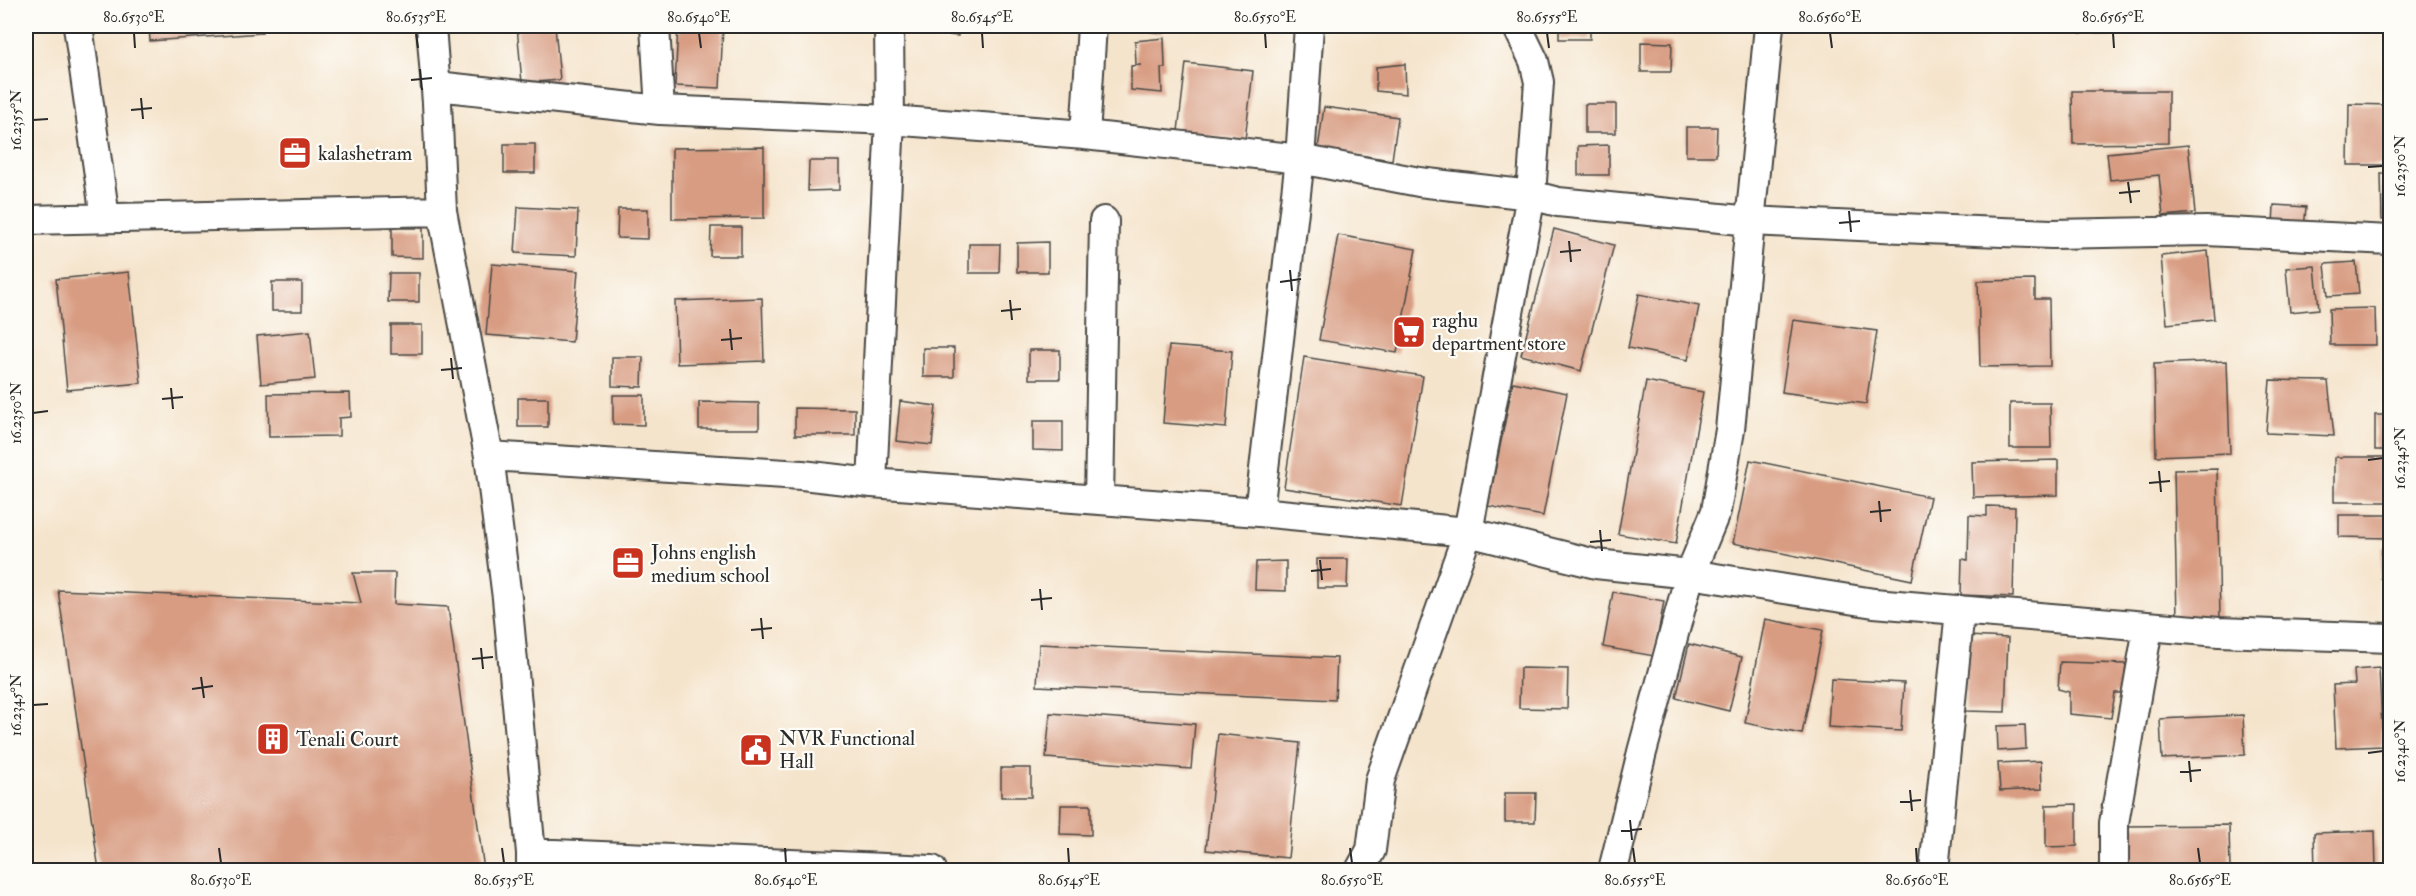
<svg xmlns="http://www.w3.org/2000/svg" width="2416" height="896" font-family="'IM FELL Double Pica',serif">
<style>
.building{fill:#d89c82}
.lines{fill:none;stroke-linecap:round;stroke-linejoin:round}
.minor-casing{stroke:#494743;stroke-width:32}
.minor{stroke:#fff;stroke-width:28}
.ticks{fill:none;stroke:#2b2b2b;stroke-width:2}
.labels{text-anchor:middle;stroke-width:4.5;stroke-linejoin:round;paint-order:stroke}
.poi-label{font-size:20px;fill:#2b2b2b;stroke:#fdfcf7;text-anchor:start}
.neatline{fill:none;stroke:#2b2b2b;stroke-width:2}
.ticks-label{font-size:15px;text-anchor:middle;fill:#2b2b2b}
</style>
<rect width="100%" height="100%" fill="#fdfcf7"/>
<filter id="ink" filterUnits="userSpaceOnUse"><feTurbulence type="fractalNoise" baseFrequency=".0167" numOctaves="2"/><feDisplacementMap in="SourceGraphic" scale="12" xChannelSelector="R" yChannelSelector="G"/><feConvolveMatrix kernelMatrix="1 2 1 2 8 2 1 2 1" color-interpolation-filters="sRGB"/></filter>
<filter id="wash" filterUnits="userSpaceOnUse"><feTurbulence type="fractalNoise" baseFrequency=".008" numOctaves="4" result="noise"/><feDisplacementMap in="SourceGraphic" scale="24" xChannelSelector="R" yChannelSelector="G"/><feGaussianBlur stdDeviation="1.35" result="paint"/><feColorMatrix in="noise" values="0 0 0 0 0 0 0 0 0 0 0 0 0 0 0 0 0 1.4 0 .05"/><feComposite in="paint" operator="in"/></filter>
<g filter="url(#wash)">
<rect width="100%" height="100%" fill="#f5e4cc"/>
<g id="blocks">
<!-- building -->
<path class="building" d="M149 26H261L262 33 150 41Z
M517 26H555L560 80 522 83Z
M678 26H723L720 88 675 86Z
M927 26H958V36L928 33Z
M1132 26H1161L1162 33 1132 29Z
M1368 26H1393V30L1368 27Z
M1559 26H1590V39H1559Z
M2080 26H2126V32L2080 33Z
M1164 38 1165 68H1161L1162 93 1131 90V66L1141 65H1136L1135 41Z
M1641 42 1672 43 1671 72H1641Z
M1186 63 1253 71 1245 140 1178 131Z
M1405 64 1406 94 1376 91V67Z
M2072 91H2168V143L2073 144Z
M1585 104H1616V133H1585Z
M2349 104 2390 105V165H2348Z
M1324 107 1398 117 1392 160 1318 149Z
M1686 127H1717L1716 156H1686Z
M504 144H535V173H504Z
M1609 145V175H1578V146Z
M2188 145 2195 213 2163 216 2159 175 2110 180 2107 153Z
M764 147V218L672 219V148Z
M809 161H839V190L808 191Z
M2381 174H2390V219L2382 220Z
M2274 205 2306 207 2304 229 2273 226Z
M518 207 578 210 576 256 515 253Z
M618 209H648V239L617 238Z
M711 227H741V256H710Z
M392 228H423V258L392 257Z
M1554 229 1614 245 1581 371 1521 355Z
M1338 235 1416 249 1397 353 1319 340Z
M1048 242V272H1017V243Z
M969 244H1000L999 273H969Z
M2208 251 2214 319 2167 324 2161 256Z
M2356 262 2359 294 2328 296 2325 264Z
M492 264 578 271 572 342 486 335Z
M2315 266 2319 309 2290 312 2286 268Z
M129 272 141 383 67 390 56 279Z
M389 273H419V302H388Z
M2035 280V299H2049L2050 366 1980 367 1978 281Z
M272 282H302V311H272Z
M1639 294 1699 306 1688 360 1628 348Z
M762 298 764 361 677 364 675 301Z
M2375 308 2376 345H2330L2329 309Z
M1793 320 1877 331 1866 404 1782 392Z
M391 325H422V354H391Z
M310 331 315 379 261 384 257 336Z
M1169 346 1232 351 1226 428 1163 423Z
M923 348H954V377H923Z
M1029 350H1060V379H1029Z
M612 357H643L642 387 612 386Z
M1304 357 1423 376 1402 506 1284 488Z
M2227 361 2230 453 2156 456 2154 364Z
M2270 380 2328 381 2334 436 2266 433Z
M1646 381 1703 392 1676 544 1618 534Z
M1513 382 1567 393 1543 516 1488 506Z
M350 393 351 417 339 418V436L269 437 268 394Z
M613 395H644V425L613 424Z
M518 398H548V427H518Z
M900 401 936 406 932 445 896 441Z
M699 402 759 403V429H699Z
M2010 403H2050L2051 448H2010Z
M795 408 855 409V435H795Z
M2375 415H2390V450H2375Z
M1033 421H1063V451L1033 450Z
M2334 457H2390V502H2334Z
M1750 460 1930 497 1912 580 1733 543Z
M2058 460V495L1973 497 1972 462Z
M2217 469 2220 619 2177 620 2174 470Z
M1987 506 2015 507 2013 597 1961 595 1962 559 1968 560 1969 515 1987 516Z
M2339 515H2390V538L2339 537Z
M2382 548H2390V578H2381Z
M1317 559H1348L1347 588H1317Z
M1286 561V591L1255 590 1256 562Z
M353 573H395L394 604 448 607 484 870H99L58 590 361 603Z
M1613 592 1664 601 1654 656 1603 647Z
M1765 619 1823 630 1802 734 1745 723Z
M1967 636 2008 638 2005 712 1965 711Z
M1039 644 1337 658 1335 700 1037 686Z
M1689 644 1742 657 1729 711 1676 698Z
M2060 662 2126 664 2123 693H2115L2111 718 2069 714V692L2058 689Z
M1520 668 1568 669 1567 709 1519 708Z
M2379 668 2383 746 2336 748 2333 685 2355 684 2354 670Z
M1831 679 1904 683 1901 731 1828 727Z
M1050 713 1195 724 1191 769 1046 758Z
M2243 715 2245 755 2162 759 2160 719Z
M2025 725 2026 749 1998 751 1997 726Z
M1218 734 1300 743 1288 858 1206 850Z
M2041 761 2042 789 2000 791 1998 763Z
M1001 768H1031V797H1001Z
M1505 793H1536L1535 822H1505Z
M2077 804V846L2046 847V805Z
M1061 805H1091V835L1060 834Z
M2229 825 2230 870H2125L2124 826Z
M2375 831 2376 870H2315L2314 833Z"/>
</g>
</g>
<g filter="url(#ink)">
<use href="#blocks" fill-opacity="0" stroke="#494743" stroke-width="1.5"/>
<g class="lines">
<defs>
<path id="minor" d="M78 26 105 218
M431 26 437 103 442 211 489 456 507 598 531 853V870
M655 26 660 110
M436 86 660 110 890 120 1085 135 1300 159 1419 182 1531 195 1558 202 1751 221 1924 229 2052 234 2206 231 2390 240
M1085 135 1092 26
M26 220 442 211
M489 456 802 475 872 483 1259 512 1468 532 1596 564 1690 574 1874 603 2219 632 2390 638
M872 483 890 120 889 26
M1099 500 1104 221
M1259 512 1300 159 1309 26
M531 853 932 870
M1360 870 1371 850 1380 780 1468 532 1531 195 1539 82 1534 61 1517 26
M1613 870 1642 752 1690 574 1716 511 1730 430 1769 26
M1934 870 1960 610
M2114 870V823L2148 628"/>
</defs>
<!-- minor casing -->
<use href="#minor" class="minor-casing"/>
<!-- minor -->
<use href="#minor" class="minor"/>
</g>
</g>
<!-- ticks -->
<path class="ticks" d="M134 33 135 48M416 33 418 48M699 33 701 48M982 33 983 48M1265 33 1266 48M1547 33 1549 48M1830 33 1832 48M2113 33 2114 48M420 69 422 90M411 80 432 78M141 98 143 119M131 110 152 108M33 120 48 119M2368 167 2383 166M2128 182 2131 203M2119 193 2140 191M1849 211 1851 232M1839 223 1860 221M1569 241 1571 262M1560 252 1581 250M1290 270 1292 291M1280 282 1301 279M1010 300 1012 320M1001 311 1021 309M730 329 732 350M721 340 742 338M451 358 453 379M441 370 462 368M171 388 173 409M162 399 183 397M33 413 48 411M2368 460 2383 458M2159 471 2161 492M2149 483 2170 481M1879 501 1881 522M1870 512 1891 510M1600 530 1602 551M1590 542 1611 540M1320 560 1322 580M1311 571 1331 569M1040 589 1042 610M1031 600 1052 598M761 618 763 639M751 630 772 628M481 648 483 669M472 659 493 657M201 677 204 698M192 689 213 686M33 705 48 704M2368 753 2383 751M2189 761 2191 782M2180 772 2201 770M1910 790 1912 811M1900 802 1921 800M1630 820 1632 840M1621 831 1642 829M219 848 221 863M502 848 504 863M785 848 786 863M1068 848 1069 863M1350 848 1352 863M1633 848 1635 863M1916 848 1917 863M2198 848 2200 863"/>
<!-- icons -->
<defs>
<symbol id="office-square" viewBox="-11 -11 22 22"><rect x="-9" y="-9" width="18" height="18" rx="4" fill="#c8321e" stroke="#fdfcf7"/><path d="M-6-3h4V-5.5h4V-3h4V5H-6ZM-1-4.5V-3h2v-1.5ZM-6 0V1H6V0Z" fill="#fff"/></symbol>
<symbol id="supermarket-square" viewBox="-11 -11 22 22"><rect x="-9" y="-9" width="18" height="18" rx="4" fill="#c8321e" stroke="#fdfcf7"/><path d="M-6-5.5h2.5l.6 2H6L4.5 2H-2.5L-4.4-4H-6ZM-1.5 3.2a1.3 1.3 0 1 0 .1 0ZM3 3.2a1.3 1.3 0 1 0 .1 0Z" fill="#fff"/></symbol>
<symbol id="building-square" viewBox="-11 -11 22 22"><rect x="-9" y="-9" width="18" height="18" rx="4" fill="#c8321e" stroke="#fdfcf7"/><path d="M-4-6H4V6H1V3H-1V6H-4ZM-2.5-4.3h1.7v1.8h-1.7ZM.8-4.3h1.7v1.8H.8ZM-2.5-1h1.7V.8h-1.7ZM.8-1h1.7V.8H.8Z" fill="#fff"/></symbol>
<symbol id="civic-square" viewBox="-11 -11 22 22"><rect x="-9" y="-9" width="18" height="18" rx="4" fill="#c8321e" stroke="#fdfcf7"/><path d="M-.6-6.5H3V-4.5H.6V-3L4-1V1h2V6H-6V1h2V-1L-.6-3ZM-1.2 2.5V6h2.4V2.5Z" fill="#fff"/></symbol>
</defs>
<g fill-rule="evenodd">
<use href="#office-square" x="276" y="134" width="38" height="38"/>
<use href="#supermarket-square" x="1390" y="313" width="38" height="38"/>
<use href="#office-square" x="609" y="544" width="38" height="38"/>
<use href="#building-square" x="254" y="720" width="38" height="38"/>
<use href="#civic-square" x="737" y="731" width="38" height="38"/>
</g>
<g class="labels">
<!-- poi labels -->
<g class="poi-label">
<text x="318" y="160">kalashetram</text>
<text x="1432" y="327">raghu<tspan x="1432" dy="23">department store</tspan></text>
<text x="651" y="559">Johns english<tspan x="651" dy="23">medium school</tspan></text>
<text x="779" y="745">NVR Functional<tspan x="779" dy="23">Hall</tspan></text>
<text x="296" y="746">Tenali Court</text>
</g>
</g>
<!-- margin -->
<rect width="2416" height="896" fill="none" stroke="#fdfcf7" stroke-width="66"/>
<rect x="33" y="33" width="2350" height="830" class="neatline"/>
<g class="ticks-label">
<text x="134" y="22">80.6530°E</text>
<text x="416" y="22">80.6535°E</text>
<text x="699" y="22">80.6540°E</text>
<text x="982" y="22">80.6545°E</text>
<text x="1265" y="22">80.6550°E</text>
<text x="1547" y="22">80.6555°E</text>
<text x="1830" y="22">80.6560°E</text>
<text x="2113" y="22">80.6565°E</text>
<text transform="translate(16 120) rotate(-90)" y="5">16.2355°N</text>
<text transform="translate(2400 166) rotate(-90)" y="5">16.2350°N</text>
<text transform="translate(16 413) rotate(-90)" y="5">16.2350°N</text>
<text transform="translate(2400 458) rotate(-90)" y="5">16.2345°N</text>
<text transform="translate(16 705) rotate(-90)" y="5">16.2345°N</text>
<text transform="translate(2400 751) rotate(-90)" y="5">16.2340°N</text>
<text x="221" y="885">80.6530°E</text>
<text x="504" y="885">80.6535°E</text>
<text x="786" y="885">80.6540°E</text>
<text x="1069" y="885">80.6545°E</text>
<text x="1352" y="885">80.6550°E</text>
<text x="1635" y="885">80.6555°E</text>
<text x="1917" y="885">80.6560°E</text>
<text x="2200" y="885">80.6565°E</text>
</g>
</svg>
